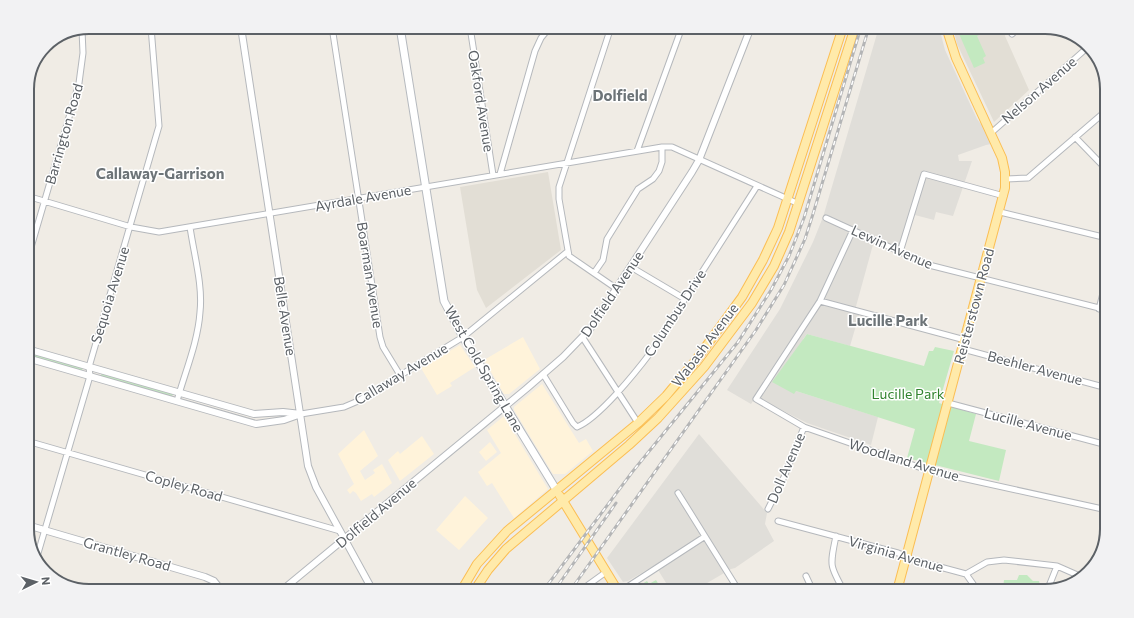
<svg xmlns="http://www.w3.org/2000/svg" width="1134" height="618" font-family="Commissioner,sans-serif">
<style>
.commercial{fill:#fff3da}
.industrial{fill:#e0ded9}
.education{fill:#e2ded5}
.green{fill:#c3e9c0}
.lines{fill:none;stroke-linecap:round;stroke-linejoin:round}
.minor-casing{stroke:#b5b8bc;stroke-width:7}
.tertiary-casing{stroke:#b5b8bc;stroke-width:8}
.secondary-casing{stroke:#b6babf;stroke-width:9}
.primary-casing{stroke:#fbbe53;stroke-width:10}
.minor{stroke:#fff;stroke-width:5}
.tertiary{stroke:#fff;stroke-width:6}
.secondary{stroke:#fff;stroke-width:7}
.primary{stroke:#ffeaaa;stroke-width:8}
.rail-casing{stroke:#b4b5b6;stroke-width:3}
.rail{stroke:#fff;stroke-width:1.5;stroke-dasharray:4.5;stroke-linecap:butt}
.labels{text-anchor:middle;stroke-width:3;stroke-linejoin:round;paint-order:stroke}
.street-label{font-size:14px;fill:#5c6166;stroke:#fff}
.park-label{font-size:14px;fill:#31832f;stroke:#fff}
.neighbourhood-label{font-size:15px;font-weight:bold;fill:#6d7478;stroke:#fff}
.rim{fill:none;stroke:#5c6166;stroke-width:2}
</style>
<rect width="100%" height="100%" fill="#f0ece5"/>
<!-- commercial -->
<path class="commercial" d="M523 337 540 369 509 394H504L484 360Z
M460 345 475 367 450 383 452 386 437 395 421 368Z
M542 384 579 443 586 439 593 451 565 474H553L514 410V407Z
M504 416 548 489 514 518 492 483 487 486 478 472 501 453 487 430Z
M364 430 378 456 360 471 365 480 375 473 373 470 382 464 392 483 374 497 372 494 361 501 356 493 353 491 350 494 347 490 354 484 338 454Z
M422 436 434 454 400 481 388 460 398 451 400 454Z
M490 442 497 452 486 461 479 452Z
M465 496 488 518 459 550 436 530Z"/>
<!-- industrial -->
<path class="industrial" d="M879 27H939L945 50 977 119 996 143 986 145 958 155 959 161H972L953 216 936 212 934 220 911 214 900 252 874 241 855 310 860 312 850 346 807 334 803 339 796 391 878 417 871 445 807 423 756 397 751 404 727 390 780 309 813 242 823 217Z
M699 434 767 513 765 524 774 541 735 568 731 569 702 586 704 591H671L655 565 628 581 623 582 607 558Z"/>
<!-- education -->
<path class="education" d="M953 27H1006L1007 30 1005 36 1029 90 994 122 957 44Z
M548 172 561 250 486 308 477 290 460 187Z"/>
<!-- green -->
<path class="green" d="M956 27H976L979 35 977 36 986 56 983 58 985 63 974 68Z
M807 334 924 366 929 351H933L935 347 954 351 939 403 976 414 969 441 1006 450 999 481 907 458 915 429 796 391 794 394 772 382Z
M27 351 83 367 82 371 27 355Z
M102 373 173 393 172 397 100 377Z
M1019 575H1027L1033 581H1039L1041 591H1006L1003 588 1004 580H1017Z
M656 580 659 585 652 590 650 586 645 589 642 584 647 581 649 584Z"/>
<g class="lines">
<defs>
<path id="minor" d="M332 27 380 337 383 347 400 375
M470 27 493 175
M611 27 559 187V199L569 256 617 289
M734 27 749 33
M1012 34 1020 27
M991 133 1088 47
M1075 137 1107 170
M637 151 682 27
M500 174 535 51 541 38 550 27
M1006 179 1028 178 1107 110
M27 196 131 227 159 232 662 147H672L799 204
M1000 212 1107 238
M826 218 929 265 1107 310
M853 230 820 301 756 399 804 427 930 471 1107 510
M900 252 924 174 1004 196
M27 261 79 83 83 53 82 30
M631 267 685 299
M594 273 603 260 607 239 638 189 653 179 659 171 662 162V147
M820 301 965 340
M1099 309 1107 277
M583 338 638 423
M963 349 1107 388
M543 374 573 423 577 427C599 418 636 372 651 352L757 186
M177 401C185 372 198 342 200 312 203 285 194 255 190 227
M948 403 1107 445
M301 414 344 407 358 401 463 337 567 252
M27 441 340 531
M678 493 739 591
M768 509 784 477 804 427
M778 521 898 553 914 560 966 574 987 562 1004 560 1057 566 1082 577
M836 536C830 565 829 565 844 591
M36 560 90 376 89 367 159 126 151 27
M966 574 978 591
M806 576 813 591
M583 591 588 585 606 572
M621 591 704 537
M1047 591 1057 566"/>
<path id="tertiary" d="M241 27 308 466 316 487 373 591
M27 349 254 414 283 412 301 414
M27 358 256 424 284 420 301 414
M27 525 205 577 214 581 222 591
M281 591 526 389 563 357 590 329 692 172 699 160 751 27"/>
<path id="secondary" d="M400 27 444 301 463 337 557 491"/>
<path id="primary" d="M560 496 618 591
M461 591 477 564 507 531 638 423 666 396 696 360 742 297 763 260 778 228 843 27
M474 591 488 570 506 549 629 445 658 418 704 367 752 303 774 266 789 232 855 27
M897 591 1005 188V172L1002 158 956 58 946 27"/>
</defs>
<!-- minor casing -->
<use href="#minor" class="minor-casing"/>
<!-- tertiary casing -->
<use href="#tertiary" class="tertiary-casing"/>
<!-- secondary casing -->
<use href="#secondary" class="secondary-casing"/>
<!-- primary casing -->
<use href="#primary" class="primary-casing"/>
<!-- minor -->
<use href="#minor" class="minor"/>
<!-- tertiary -->
<use href="#tertiary" class="tertiary"/>
<!-- secondary -->
<use href="#secondary" class="secondary"/>
<!-- primary -->
<use href="#primary" class="primary"/>
<defs>
<path id="rail" d="M543 591 633 471 738 342 771 290 789 256 804 218 861 27
M554 591 616 503
M570 591 756 330 784 285 805 239 813 214 869 27"/>
</defs>
<!-- rail casing -->
<use href="#rail" class="rail-casing"/>
<!-- rail -->
<use href="#rail" class="rail"/>
</g>
<g class="labels">
<!-- street labels -->
<g class="street-label">
<text transform="translate(1039 90) rotate(-41)" y="5">Nelson Avenue</text>
<text transform="translate(481 101) rotate(81)" y="5">Oakford Avenue</text>
<text transform="translate(64 134) rotate(-74)" y="5">Barrington Road</text>
<text transform="translate(363 198) rotate(-10)" y="5">Ayrdale Avenue</text>
<text transform="translate(892 247) rotate(24)" y="5">Lewin Avenue</text>
<text transform="translate(370 275) rotate(81)" y="5">Boarman Avenue</text>
<text transform="translate(612 294) rotate(-56)" y="5">Dolfield Avenue</text>
<text transform="translate(110 295) rotate(-73)" y="5">Sequoia Avenue</text>
<text transform="translate(974 306) rotate(-75)" y="5">Reisterstown Road</text>
<text transform="translate(675 313) rotate(-57)" y="5">Columbus Drive</text>
<text transform="translate(285 316) rotate(81)" y="5">Belle Avenue</text>
<text transform="translate(705 345) rotate(-53)" y="5">Wabash Avenue</text>
<text transform="translate(1035 368) rotate(15)" y="5">Beehler Avenue</text>
<text transform="translate(484 369) rotate(60)" y="5">West Cold Spring Lane</text>
<text transform="translate(401 374) rotate(-31)" y="5">Callaway Avenue</text>
<text transform="translate(1028 424) rotate(15)" y="5">Lucille Avenue</text>
<text transform="translate(904 460) rotate(17)" y="5">Woodland Avenue</text>
<text transform="translate(786 468) rotate(-67)" y="5">Doll Avenue</text>
<text transform="translate(184 486) rotate(16)" y="5">Copley Road</text>
<text transform="translate(376 513) rotate(-40)" y="5">Dolfield Avenue</text>
<text transform="translate(127 554) rotate(16)" y="5">Grantley Road</text>
<text transform="translate(896 554) rotate(16)" y="5">Virginia Avenue</text>
</g>
<!-- park labels -->
<g class="park-label">
<text x="908" y="399">Lucille Park</text>
</g>
<!-- neighbourhood labels -->
<g class="neighbourhood-label">
<text x="620" y="101">Dolfield</text>
<text x="160" y="179">Callaway-Garrison</text>
<text x="888" y="326">Lucille Park</text>
</g>
</g>
<!-- crop -->
<path d="M0 0H1134V618H0ZM89 34H1045A55 55 0 0 1 1100 89V529A55 55 0 0 1 1045 584H89A55 55 0 0 1 34 529V89A55 55 0 0 1 89 34Z" fill="#f2f2f3" fill-rule="evenodd"/>
<path class="rim" d="M89 34H1045A55 55 0 0 1 1100 89V529A55 55 0 0 1 1045 584H89A55 55 0 0 1 34 529V89A55 55 0 0 1 89 34Z"/>
<!-- north arrow -->
<g transform="translate(36 582) rotate(85)" stroke="#ffffff" stroke-width="3" paint-order="stroke">
<path d="M0-3L7 15L0 10L-7 15Z" fill="#5c6166"/>
<text y="-6" font-size="11" font-weight="bold" text-anchor="middle" fill="#5c6166">N</text>
</g>
</svg>
